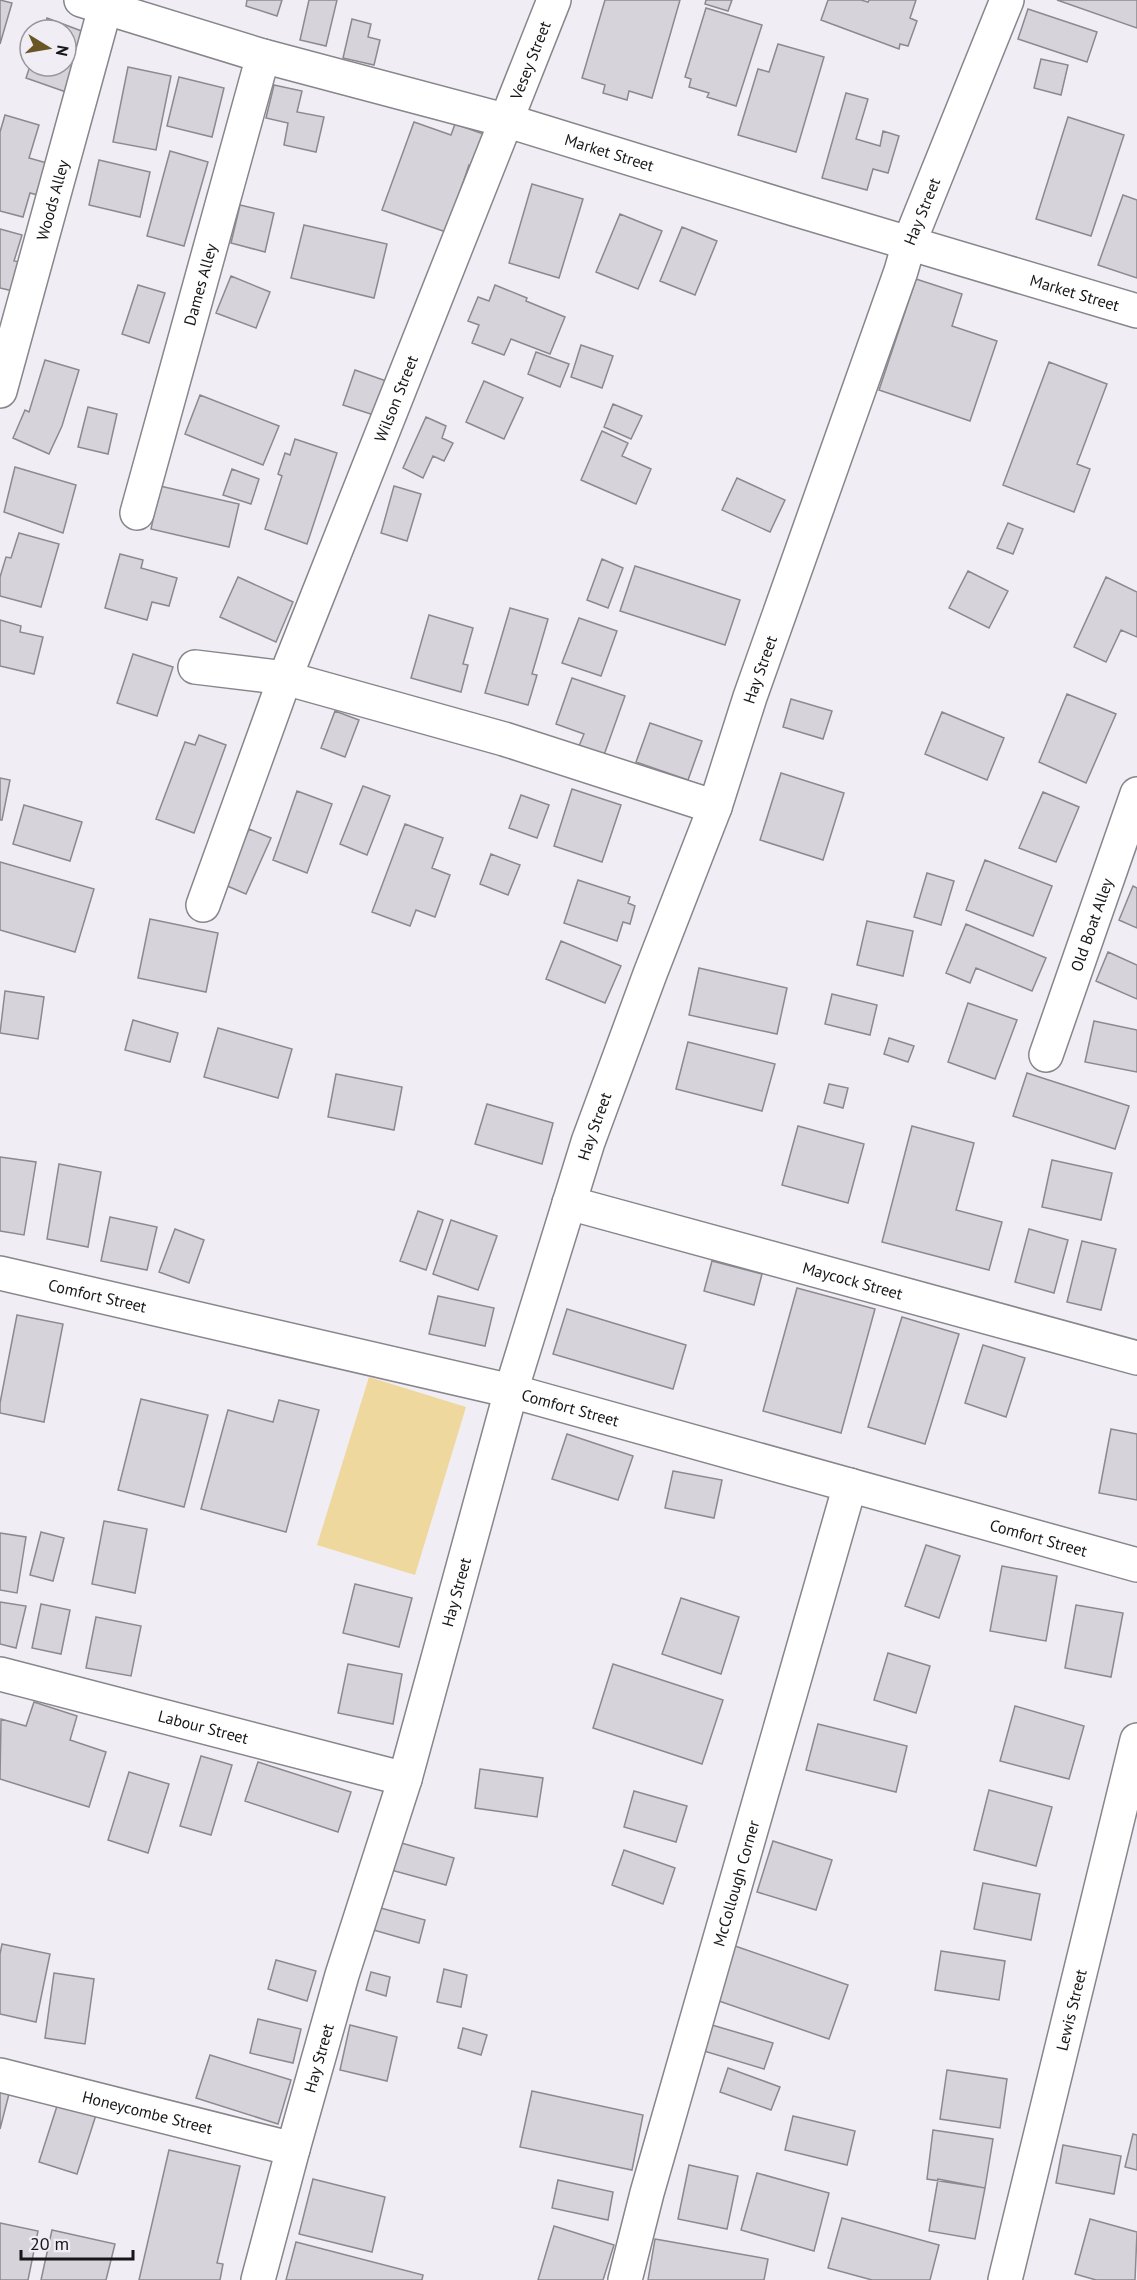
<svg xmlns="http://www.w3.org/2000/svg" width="1137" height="2280" font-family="'PT Sans',sans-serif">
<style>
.green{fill:#efd89e}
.building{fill:#d7d3da;stroke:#8c898f;stroke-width:1.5}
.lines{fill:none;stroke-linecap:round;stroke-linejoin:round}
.street-casing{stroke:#88858b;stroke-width:36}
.primary-casing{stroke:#88858b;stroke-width:36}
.street{stroke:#fff;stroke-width:33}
.primary{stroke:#fff;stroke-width:33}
.labels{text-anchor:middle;stroke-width:4.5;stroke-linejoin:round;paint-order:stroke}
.street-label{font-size:16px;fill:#171618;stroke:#f1edf4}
</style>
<rect width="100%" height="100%" fill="#f1edf4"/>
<!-- green -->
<path class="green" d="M369 1377 466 1407 415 1575 317 1545Z"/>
<!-- building -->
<path class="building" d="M0 0 12 3 0 44Z
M247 0H282L277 16 246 6Z
M309 0H337L326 46 300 40Z
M605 0H680L652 98 629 91 627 100 603 93 605 85 582 78Z
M706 0H732L728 11 705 4Z
M828 0H861L868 2 869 0H916L910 18 917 21 908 46 900 44 899 49 821 20Z
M1057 0H1137V28Z
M706 8 762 25 736 106 707 97 709 93 689 87 691 79 685 77Z
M1028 9 1097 32 1087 62 1018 39Z
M47 18 87 33 66 92 26 78 30 66H66V30H43Z
M352 19 371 24 368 37 380 40 374 65 343 58Z
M778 44 824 57 796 152 738 135 758 69 769 72Z
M1041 59 1068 65 1061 95 1034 88Z
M128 67 171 76 156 150 113 142Z
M179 77 224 88 212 137 167 126Z
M274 85 302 91 297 112 324 117 316 152 284 145 288 123 266 118Z
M846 93 868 99 856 139 880 146 883 131 899 136 888 173 873 169 867 190 822 178Z
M5 115 39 125 29 158 54 165 45 197 30 193 23 217 0 211V132Z
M1068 117 1124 135 1091 236 1036 219Z
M414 122 451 135 455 124 492 137 481 169 469 165 446 232 382 210Z
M170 151 208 162 184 246 147 236Z
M99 160 150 172 140 217 89 205Z
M532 184 583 199 559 278 509 263Z
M1123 195 1137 200V278L1098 265Z
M240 205 274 213 265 252 231 243Z
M620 214 662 231 638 289 596 272Z
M304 225 387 244 374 298 291 278Z
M682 227 717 241 695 295 660 281Z
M0 229 22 235 14 261 21 262 13 291 0 288Z
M231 276 270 292 256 328 216 313Z
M916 279 962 294 952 326 997 341 970 421 879 390Z
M138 285 165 293 149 343 122 334Z
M495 285 527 298 526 301 565 317 550 354 511 339 504 355 472 343 479 325 468 321 478 297 489 301Z
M581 345 613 356 602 388 571 377Z
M536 352 569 364 560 387 528 374Z
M45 360 79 370 62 426 49 454 13 438 25 410 29 412Z
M1049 362 1107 384 1077 464 1090 469 1074 512 1003 485Z
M355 370 389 382 377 416 343 405Z
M484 381 523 398 504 439 466 422Z
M200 395 279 426 263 465 185 434Z
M613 404 642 416 631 439 604 427Z
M88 407 117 414 108 454 78 447Z
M426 417 446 426 442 438 453 443 444 461 433 456 423 478 403 468Z
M602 431 628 443 622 456 651 469 636 504 581 480Z
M295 439 337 453 307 544 265 529 282 476 278 474 285 453 290 455Z
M15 467 76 485 63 533 4 512Z
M232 469 259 479 251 504 223 495Z
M737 478 785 500 770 532 722 510Z
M160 486 239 504 229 547 151 529Z
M394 486 421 494 407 541 381 533Z
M1008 523 1023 529 1013 554 997 548Z
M19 533 59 544 41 607 0 596V577L6 557 11 558Z
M120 554 143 560 141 568 177 578 169 606 152 602 147 620 105 608Z
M602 559 623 568 608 608 587 600Z
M635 566 740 600 725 645 620 611Z
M968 571 1008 591 989 628 949 608Z
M238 577 293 602 276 642 220 617Z
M1106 577 1137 592V637L1121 630 1106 662 1074 647Z
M510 608 548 619 532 674 537 675 528 705 485 693Z
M429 615 473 628 463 664 468 665 461 692 411 678Z
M579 618 617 631 601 676 562 663Z
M0 620 21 626 20 632 43 637 34 674 0 666Z
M133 654 173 667 157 716 117 703Z
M572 678 625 696 604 755 579 746 584 734 556 724Z
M1067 694 1116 714 1086 783 1039 762Z
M791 699 832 711 823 739 783 727Z
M335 711 359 720 345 757 321 748Z
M942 712 1004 738 987 780 925 754Z
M650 723 702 741 688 780 636 762Z
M199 735 226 745 194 833 156 819 185 742 195 745Z
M781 773 844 793 823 860 760 840Z
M0 778 10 780 2 820H0Z
M363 786 390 796 367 855 340 844Z
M572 789 621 805 602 862 554 846Z
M297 791 332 804 307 873 273 860Z
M1043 792 1079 807 1056 862 1019 848Z
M521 795 549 805 537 838 509 828Z
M24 805 82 822 70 861 13 844Z
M405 824 443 838 432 868 450 875 435 917 416 910 410 926 372 912Z
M249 829 271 838 246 894 225 885Z
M491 854 520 865 508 895 480 884Z
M985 860 1052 886 1033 936 966 910Z
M0 862 94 889 75 952 0 930Z
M927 873 954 881 941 925 914 917Z
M578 880 630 897 628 903 635 906 630 924 623 922 617 941 564 923Z
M1133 886 1137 888V928L1119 920Z
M150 919 218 933 206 992 138 978Z
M867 921 913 931 903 976 857 965Z
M966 924 1046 958 1032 991 976 968 970 983 946 973Z
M561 941 621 966 605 1003 546 979Z
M1108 952 1137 965V999L1096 981Z
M699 968 787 988 777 1034 689 1015Z
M5 991 44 997 38 1039 0 1033Z
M832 994 877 1005 870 1035 825 1024Z
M968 1003 1017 1020 995 1079 948 1062Z
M133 1020 178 1033 170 1062 125 1050Z
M1094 1021 1137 1030V1072L1085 1062Z
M218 1028 292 1049 278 1098 204 1077Z
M889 1038 914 1046 908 1062 884 1054Z
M688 1042 775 1064 762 1111 676 1089Z
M1027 1073 1129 1106 1115 1149 1013 1116Z
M336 1074 402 1087 394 1130 328 1117Z
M829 1084 848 1088 843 1108 824 1103Z
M487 1104 553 1123 542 1164 475 1144Z
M798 1126 864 1144 848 1203 782 1185Z
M912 1126 974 1143 956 1210 1002 1222 989 1270 882 1242Z
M0 1157 36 1162 24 1235 0 1231Z
M1052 1160 1112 1173 1101 1220 1042 1207Z
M59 1164 101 1172 88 1247 47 1239Z
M418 1211 443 1220 426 1270 400 1261Z
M110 1217 157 1227 147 1270 101 1261Z
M451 1220 497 1236 478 1290 433 1274Z
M175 1229 204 1240 189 1283 159 1272Z
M1029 1229 1068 1240 1054 1293 1015 1282Z
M1082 1241 1116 1249 1101 1310 1067 1302Z
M712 1261 762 1274 754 1305 704 1291Z
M797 1288 875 1309 841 1433 763 1411Z
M438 1296 494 1308 485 1346 429 1334Z
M567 1309 686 1345 673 1389 553 1354Z
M17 1315 63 1324 44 1422 0 1413V1403Z
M902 1317 959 1334 925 1444 868 1427Z
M983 1345 1025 1358 1006 1417 965 1403Z
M141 1399 208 1415 184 1507 118 1490Z
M279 1400 319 1410 286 1532 201 1509 228 1410 273 1422Z
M1111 1429 1137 1434V1500L1099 1493Z
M567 1434 633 1456 618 1500 552 1479Z
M673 1471 722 1480 714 1518 665 1508Z
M104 1521 147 1529 135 1593 92 1584Z
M41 1532 64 1538 53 1581 30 1575Z
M0 1533 26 1537 17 1593 0 1590Z
M926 1545 960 1556 939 1618 905 1606Z
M1002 1566 1057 1576 1046 1641 990 1631Z
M355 1584 412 1598 399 1647 343 1633Z
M681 1598 739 1617 721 1674 662 1654Z
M0 1602 26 1606 16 1648 0 1644Z
M41 1604 70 1610 61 1654 32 1648Z
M1076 1605 1123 1613 1111 1677 1065 1668Z
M96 1617 141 1626 131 1676 86 1668Z
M888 1653 930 1666 916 1713 874 1700Z
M348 1664 402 1674 393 1724 338 1713Z
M613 1664 723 1700 702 1764 593 1728Z
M34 1702 77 1716 70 1740 106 1752 89 1807 0 1779 1 1719 26 1726Z
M1015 1706 1084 1726 1069 1779 1000 1761Z
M818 1724 907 1746 896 1792 806 1770Z
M201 1756 232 1765 211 1835 180 1826Z
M258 1762 351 1792 338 1832 245 1801Z
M480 1769 543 1778 537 1817 475 1808Z
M129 1772 169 1784 148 1853 108 1840Z
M989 1790 1052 1807 1036 1866 974 1850Z
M634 1791 687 1806 676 1842 624 1827Z
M773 1841 832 1860 816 1910 757 1892Z
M398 1842 454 1858 446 1885 391 1870Z
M624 1850 675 1868 663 1904 612 1885Z
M983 1883 1040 1894 1031 1940 974 1929Z
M377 1907 425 1920 419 1943 370 1929Z
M2 1944 50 1954 36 2022 0 2014V1954Z
M735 1946 848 1985 829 2039 716 2000Z
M941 1951 1005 1961 999 2000 935 1990Z
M276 1960 316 1971 307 2001 268 1989Z
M444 1969 467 1975 461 2007 437 2002Z
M371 1972 390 1977 386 1996 366 1990Z
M54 1973 94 1979 85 2044 45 2038Z
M258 2019 301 2029 293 2063 250 2053Z
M350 2025 397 2037 387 2081 340 2070Z
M712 2025 773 2043 764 2069 704 2051Z
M463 2028 487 2035 481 2055 458 2048Z
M210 2055 291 2080 278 2124 196 2098Z
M728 2068 780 2087 771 2110 720 2092Z
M947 2070 1007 2079 1000 2128 940 2119Z
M532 2091 643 2115 632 2170 520 2147Z
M0 2092 9 2094 0 2129Z
M58 2103 96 2115 77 2174 39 2162Z
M793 2116 855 2131 847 2165 785 2150Z
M933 2130 993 2139 985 2188 927 2179Z
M1133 2134 1137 2135V2170L1125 2167Z
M1063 2145 1121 2156 1114 2194 1056 2183Z
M169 2150 240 2166 217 2263 223 2264 220 2280H139Z
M689 2165 738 2176 727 2229 678 2219Z
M757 2173 829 2193 814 2251 741 2230Z
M313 2179 385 2197 372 2252 299 2234Z
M938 2179 985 2188 975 2239 929 2231Z
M558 2180 613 2192 608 2220 552 2208Z
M842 2218 939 2245 930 2280H872L828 2268Z
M1090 2219 1137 2232 1135 2280H1096L1075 2274Z
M0 2223 38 2231 28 2280H0Z
M554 2226 614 2245 603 2280H538Z
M52 2230 115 2244 106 2280H41Z
M655 2239 768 2259 764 2280H648Z
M296 2242 423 2275 422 2280H286Z"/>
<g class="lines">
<defs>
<g id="street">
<path id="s1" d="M0 391 105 8"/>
<path id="s2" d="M137 513 263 56"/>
<path d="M195 667 285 678 504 739 715 807"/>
<path id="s3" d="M203 905 285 678 554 0"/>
<path id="s4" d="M1046 1055 1137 794"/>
<path id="s5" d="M569 1203 1137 1358"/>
<path id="s6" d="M0 1273 511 1391 1137 1565"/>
<path id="s7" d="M0 1674 405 1779"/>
<path id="s8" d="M0 2075 293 2149"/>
<path id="s9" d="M258 2280 293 2149 342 1975 405 1779 511 1391 588 1142 650 974 715 807 750 697 901 271 909 243 1007 0"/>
<path id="s10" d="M625 2280 647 2193 850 1485"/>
<path id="s11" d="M1005 2280 1137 1740"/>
</g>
<g id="primary">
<path id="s12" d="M81 0 263 56 508 121 794 209 1137 311"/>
</g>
</defs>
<!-- street casing -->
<use href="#street" class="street-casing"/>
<!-- primary casing -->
<use href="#primary" class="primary-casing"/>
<!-- street -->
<use href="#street" class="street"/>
<!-- primary -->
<use href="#primary" class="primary"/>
</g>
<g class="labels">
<!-- street labels -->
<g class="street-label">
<text dy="6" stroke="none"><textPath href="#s3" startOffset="906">Vesey Street</textPath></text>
<text dy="6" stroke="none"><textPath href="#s12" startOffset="550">Market Street</textPath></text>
<text dy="6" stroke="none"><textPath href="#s1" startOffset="198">Woods Alley</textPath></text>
<text dy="6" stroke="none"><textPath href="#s9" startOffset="2174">Hay Street</textPath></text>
<text dy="6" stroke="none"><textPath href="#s2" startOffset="237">Dames Alley</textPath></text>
<text dy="6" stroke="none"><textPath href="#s12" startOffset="1036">Market Street</textPath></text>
<text dy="6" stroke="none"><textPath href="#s3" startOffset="542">Wilson Street</textPath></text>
<text dy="6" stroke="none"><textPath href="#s9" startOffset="1688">Hay Street</textPath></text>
<text dy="6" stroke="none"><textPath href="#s4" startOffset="138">Old Boat Alley</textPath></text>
<text dy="6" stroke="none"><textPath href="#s9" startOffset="1202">Hay Street</textPath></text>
<text dy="6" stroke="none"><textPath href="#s5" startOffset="294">Maycock Street</textPath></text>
<text dy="6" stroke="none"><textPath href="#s6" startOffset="100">Comfort Street</textPath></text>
<text dy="6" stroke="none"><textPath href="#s6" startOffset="586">Comfort Street</textPath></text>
<text dy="6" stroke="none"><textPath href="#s6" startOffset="1072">Comfort Street</textPath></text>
<text dy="6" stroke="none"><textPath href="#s9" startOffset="716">Hay Street</textPath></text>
<text dy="6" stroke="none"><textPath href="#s7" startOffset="210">Labour Street</textPath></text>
<text dy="6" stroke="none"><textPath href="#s10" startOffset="412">McCollough Corner</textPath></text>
<text dy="6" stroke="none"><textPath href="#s11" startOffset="278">Lewis Street</textPath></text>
<text dy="6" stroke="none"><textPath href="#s9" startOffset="230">Hay Street</textPath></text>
<text dy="6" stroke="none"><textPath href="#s8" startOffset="152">Honeycombe Street</textPath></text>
</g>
</g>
<!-- north arrow -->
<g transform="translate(48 48) rotate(101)"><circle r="28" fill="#f1edf4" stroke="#9a979c" stroke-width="1.5"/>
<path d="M0-4.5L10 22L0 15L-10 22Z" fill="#6a5625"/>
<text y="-9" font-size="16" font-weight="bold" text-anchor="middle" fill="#171618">N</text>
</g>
<!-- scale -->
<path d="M21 2250v9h112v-9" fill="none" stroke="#171618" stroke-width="3"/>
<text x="30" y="2250" font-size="18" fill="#171618" stroke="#f1edf4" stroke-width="4.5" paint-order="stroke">20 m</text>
</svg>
